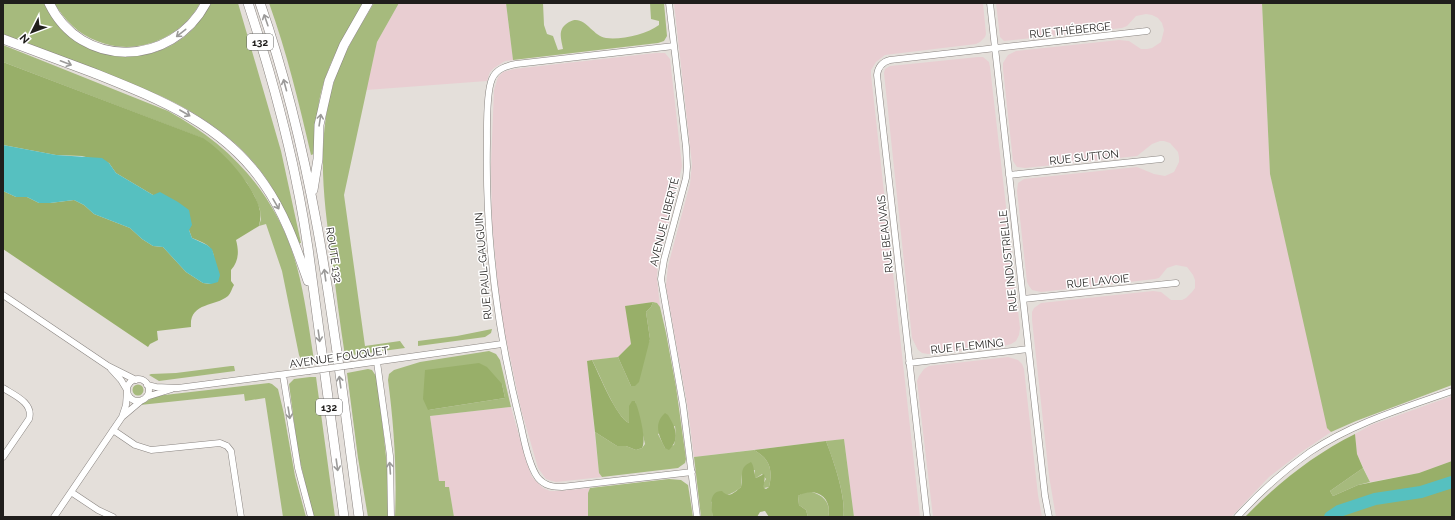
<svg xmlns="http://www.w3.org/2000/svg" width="1455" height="520" font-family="Raleway,sans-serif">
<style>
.industrial{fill:#e9ced2}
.green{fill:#a6ba7d;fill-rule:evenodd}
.forest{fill:#98af69}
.water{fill:#56c0c0}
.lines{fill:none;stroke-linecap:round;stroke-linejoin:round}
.river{stroke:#56c0c0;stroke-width:12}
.minor-casing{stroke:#898480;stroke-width:7}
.highway-casing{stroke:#898480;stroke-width:10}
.minor{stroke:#fff;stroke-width:6}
.highway{stroke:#fff;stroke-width:9}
.minor-bridge-casing{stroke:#898480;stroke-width:7;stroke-linecap:butt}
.minor-bridge{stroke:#fff;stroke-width:6}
.oneway{stroke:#9b9a99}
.labels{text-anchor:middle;stroke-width:3;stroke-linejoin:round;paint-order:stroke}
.shield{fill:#fff;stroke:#636260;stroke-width:1}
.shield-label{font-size:10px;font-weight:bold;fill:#201e1c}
.street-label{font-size:11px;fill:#201e1c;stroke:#fff}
</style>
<rect width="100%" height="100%" fill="#e4dfda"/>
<!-- industrial -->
<path class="industrial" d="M399 3H506L513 60 505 61 494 68 490 72 487 81 366 90 377 42Z
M674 3H983L986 34 985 37 980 42 976 44 885 55 876 62 871 70V75L920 517H854L844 439 694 457 688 409 666 286 668 266 690 184 692 164Z
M996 3H1262L1270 174 1329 430 1331 432 1300 453 1269 477 1231 517H1056L1049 476 1032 320V312L1034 308 1041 303 1153 291 1161 292 1171 300H1182L1186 298 1192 292 1195 288V280L1193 275 1187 267 1176 265 1167 268 1159 278 1155 279 1041 292 1032 290 1029 286 1027 282 1017 191 1018 183 1024 179 1137 167 1154 174 1165 176 1174 172 1179 162V157L1178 152 1170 143 1164 141H1160L1152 144 1137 156 1025 168 1017 167 1013 161 1003 69V63L1008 55 1016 51 1119 40 1129 41 1141 49H1147L1152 48 1161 42 1164 30 1162 23 1158 18 1152 15 1146 14 1136 16 1127 26 1122 28 1004 41 1000 37Z
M656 53H665L670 59 682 166 671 215 658 261 657 278 660 307 657 303 653 302 626 306 631 344 618 357 587 361 599 473 602 477 556 482 552 481 546 479 538 468 521 409 503 324 497 276 492 223 491 164 494 90 498 77 503 72 514 69Z
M978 57H983L989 62 990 67 1020 328 1019 335 1016 341 1011 344 1004 346 928 354 922 353 918 350 912 338 884 73 885 69 890 66Z
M1008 357 1018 360 1022 364 1024 369 1038 495 1042 517H933L917 381 919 376 924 369 929 366Z
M1452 396V461L1419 473 1370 482 1357 454 1355 434 1371 425 1399 415Z
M511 407 526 461 532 477 543 488 550 491H558L590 488 588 493V517H454L449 487H445L439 481 430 416Z"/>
<!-- green -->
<path class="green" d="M3 3H44C68 56 138 73 184 37 196 28 203 16 210 3H238L281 151 301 243H298C290 226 283 208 274 191 249 147 206 117 161 96L3 34Z
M54 3H200C181 39 135 57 97 41 78 34 65 20 54 3Z
M269 3H364C345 34 326 65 319 102 316 119 315 137 314 154L311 155C299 103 287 53 269 3Z
M374 3H399L377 42 344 195 365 346 400 341 405 348 345 356C340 324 336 292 332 259 323 198 315 133 337 73 346 48 361 25 374 3Z
M506 3H543L544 25 547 34 553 36 558 50 563 49C561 38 557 29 569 22 584 13 592 36 606 38 622 40 647 34 659 25V21L651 19 650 3H664L667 36 664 41 658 43 513 60Z
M1262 3H1452V385L1356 421 1331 432 1327 428 1326 423 1270 174Z
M3 45 168 111C232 146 277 195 297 267 305 297 309 329 314 360L302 362 299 355 282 271 266 224 259 226 261 219 260 210 255 197 247 183 230 163 202 138 3 62Z
M653 302 657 303 660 307 666 333 676 387 686 459 685 463 678 468 602 477 599 473 595 432 617 446H626L636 450 642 448 645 444 635 401 629 423C616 417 600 375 592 360L618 357 631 386 650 339 646 312 651 307ZM675 426 676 436 674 445 665 448 658 434Z
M492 329 491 333 485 337 418 346V341L457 336Z
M489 351 496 354 500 360 511 407 430 416 439 481H445V487H449L454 517H395C397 471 394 426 388 380L389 374 394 370 420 362ZM502 384 505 398 428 410Z
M231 366H234L235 371 159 381 149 375 151 374 176 373Z
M368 369 372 370 376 376C382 423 390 470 388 517H368L358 458 347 373Z
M310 377H316L335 517H313L298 452 289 384 294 379Z
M269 383 272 384 278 389 284 414 295 476 306 517H283L265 398 245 401 244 394 140 405 156 396Z
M132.5 390a5.5 5.5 0 1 1 11 0a5.5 5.5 0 1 1-11 0Z
M844 439 854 517H843C847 498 833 460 826 441Z
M754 450C770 459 773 470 769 487L764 488 763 484 766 479 762 474 756 478 754 475 755 470 742 474 741 487C732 495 722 496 711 502L713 517H701L694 457Z
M1363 468 1370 482 1358 485 1333 496 1330 491Z
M669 479 681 480 688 485 693 517H588V493L590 488Z
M806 491C821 493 832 501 828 517H808L806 510 799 505 798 496Z"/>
<!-- forest -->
<path class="forest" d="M3 62 203 138C224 152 255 186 260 211 261 216 260 221 259 226L236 240C239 251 239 261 231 270V281L234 285C232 288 231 293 228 296 215 307 189 302 191 327L157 331 158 340 150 344 148 347 3 249V191L16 197H27L39 203H50L74 200 84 205 94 214 130 228 142 239 153 246 163 247 186 272 203 283 211 284C213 272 219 253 207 245 203 242 197 240 192 238L189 230 153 195 116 173 109 163 82 156 56 155 3 145Z
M653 302 651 307 646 312 650 339 639 382 635 386H631L618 357 631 344 625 306Z
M592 360C599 374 616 417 629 423V406L632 401H635C639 410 647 440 642 448L636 450 626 446H617L595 432 587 361Z
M479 363 487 367 502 384 505 398 428 410 423 399 425 370Z
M665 413 668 415C675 427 681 438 669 450L665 448C659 436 653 424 665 413Z
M1355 434 1357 454 1363 468 1330 491 1333 496 1358 485 1419 473 1452 461V517H1245C1278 483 1313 455 1355 434Z
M826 441C833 459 847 499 843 517H828C833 497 815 486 798 496L799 505 806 510 808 517H769L765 511 760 512 757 517H713C711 508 708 491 722 491 729 499 735 492 741 487 744 475 738 468 751 462 755 467 753 473 756 478L764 474C766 479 763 483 764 488L766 489 769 487C773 470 770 459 754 450Z"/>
<!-- water -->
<path class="water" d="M3 145 56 155 102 158 109 163 116 173 153 195 160 192 178 202 189 210 192 225 189 230 192 238 207 245 212 249 220 275 218 282 211 284 203 283 186 272 163 247 153 246 142 239 130 228 94 214 84 205 74 200 50 203H39L27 197H16L3 191Z"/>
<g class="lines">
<!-- river -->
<path class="river" d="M1330 517 1339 511 1375 499 1421 492 1452 482"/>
<defs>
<path id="minor" d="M669 3 686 147 687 167 686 178 664 260 661 279 683 405 697 517
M990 3 1045 496 1049 517
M674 46 516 64C506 66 496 69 492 79 486 93 487 127 487 143 485 241 497 331 521 426 524 441 529 466 538 478 545 486 553 487 562 487L692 472
M1009 175 1161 159
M3 295 108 366 136 380
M1023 299 1176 283
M377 362 390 456 391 517
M909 363 1028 349
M352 365 502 344
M111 369 121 380 127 390
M283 375 298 468 311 517
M127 390a11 11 0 1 1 22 0a11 11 0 1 1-22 0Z
M147 385 156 387 178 388 309 371
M3 388C14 395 34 403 29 419L3 457
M146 397 172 389
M122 417 142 400
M113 430 135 445 151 450 220 443 227 446 231 451 241 517
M71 492 98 510 113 517
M54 517 122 417 126 405 127 391
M927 517 877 75C878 67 882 62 890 60L1147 31
M1237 517C1259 493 1283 471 1310 452 1353 423 1404 408 1452 391"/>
<path id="highway" d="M49 3C81 70 172 67 206 3
M248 3C274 82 296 165 308 248L344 517
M260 3C318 169 336 344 359 517
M3 39C33 50 64 62 94 73 159 99 223 124 264 184 285 214 296 247 308 281
M313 190 318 159 319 125 329 81 344 45 368 3"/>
</defs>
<!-- minor casing -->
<use href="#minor" class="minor-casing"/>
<!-- highway casing -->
<use href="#highway" class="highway-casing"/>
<!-- minor -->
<use href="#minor" class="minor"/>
<!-- highway -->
<use href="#highway" class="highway"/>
<defs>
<path id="minor-bridge" d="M309 371 352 365"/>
</defs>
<!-- minor-bridge casing -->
<use href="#minor-bridge" class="minor-bridge-casing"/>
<!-- minor-bridge -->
<use href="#minor-bridge" class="minor-bridge"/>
</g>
<!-- one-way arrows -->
<defs><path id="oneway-shaft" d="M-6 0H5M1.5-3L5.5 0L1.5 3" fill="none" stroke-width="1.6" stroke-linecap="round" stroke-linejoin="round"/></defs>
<g class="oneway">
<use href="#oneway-shaft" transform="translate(266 20) rotate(-109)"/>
<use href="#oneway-shaft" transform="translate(181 33) rotate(142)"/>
<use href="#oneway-shaft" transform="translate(66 63) rotate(21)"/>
<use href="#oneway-shaft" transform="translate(285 85) rotate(-105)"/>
<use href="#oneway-shaft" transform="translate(185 113) rotate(30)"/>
<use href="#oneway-shaft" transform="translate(320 120) rotate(-81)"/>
<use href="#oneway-shaft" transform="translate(276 204) rotate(60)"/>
<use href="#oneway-shaft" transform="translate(325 275) rotate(-98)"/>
<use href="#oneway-shaft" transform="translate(319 336) rotate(82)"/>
<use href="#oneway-shaft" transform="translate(340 382) rotate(-98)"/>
<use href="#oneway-shaft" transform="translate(289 413) rotate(81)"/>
<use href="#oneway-shaft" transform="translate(337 465) rotate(82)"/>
<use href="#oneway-shaft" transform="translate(390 468) rotate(-94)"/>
</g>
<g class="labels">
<!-- shield labels -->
<g class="shield">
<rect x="247" y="34" width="26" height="16" rx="3"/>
<rect x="316" y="399" width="26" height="16" rx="3"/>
</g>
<g class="shield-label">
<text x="260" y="46">132</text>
<text x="329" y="411">132</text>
</g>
<!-- street labels -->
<g class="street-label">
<text transform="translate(1070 30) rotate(-6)" y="4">RUE THÉBERGE</text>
<text transform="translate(1084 157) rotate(-6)" y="4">RUE SUTTON</text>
<text transform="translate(664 222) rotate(-76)" y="4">AVENUE LIBERTÉ</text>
<text transform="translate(885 234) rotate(-96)" y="4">RUE BEAUVAIS</text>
<text transform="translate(334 255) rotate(81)" y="4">ROUTE 132</text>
<text transform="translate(1008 261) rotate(-96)" y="4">RUE INDUSTRIELLE</text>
<text transform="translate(483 266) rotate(-95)" y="4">RUE PAUL-GAUGUIN</text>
<text transform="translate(1098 281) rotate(-6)" y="4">RUE LAVOIE</text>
<text transform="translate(967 346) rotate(-6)" y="4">RUE FLEMING</text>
<text transform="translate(339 357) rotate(-8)" y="4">AVENUE FOUQUET</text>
</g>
</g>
<!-- border -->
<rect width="1455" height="520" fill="none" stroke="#201e1c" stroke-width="8"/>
<!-- north arrow -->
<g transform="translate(32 32) rotate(228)" stroke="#ffffff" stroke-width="3" paint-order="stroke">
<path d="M0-3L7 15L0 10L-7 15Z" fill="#201e1c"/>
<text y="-6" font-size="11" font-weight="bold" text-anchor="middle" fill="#201e1c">N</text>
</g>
</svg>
